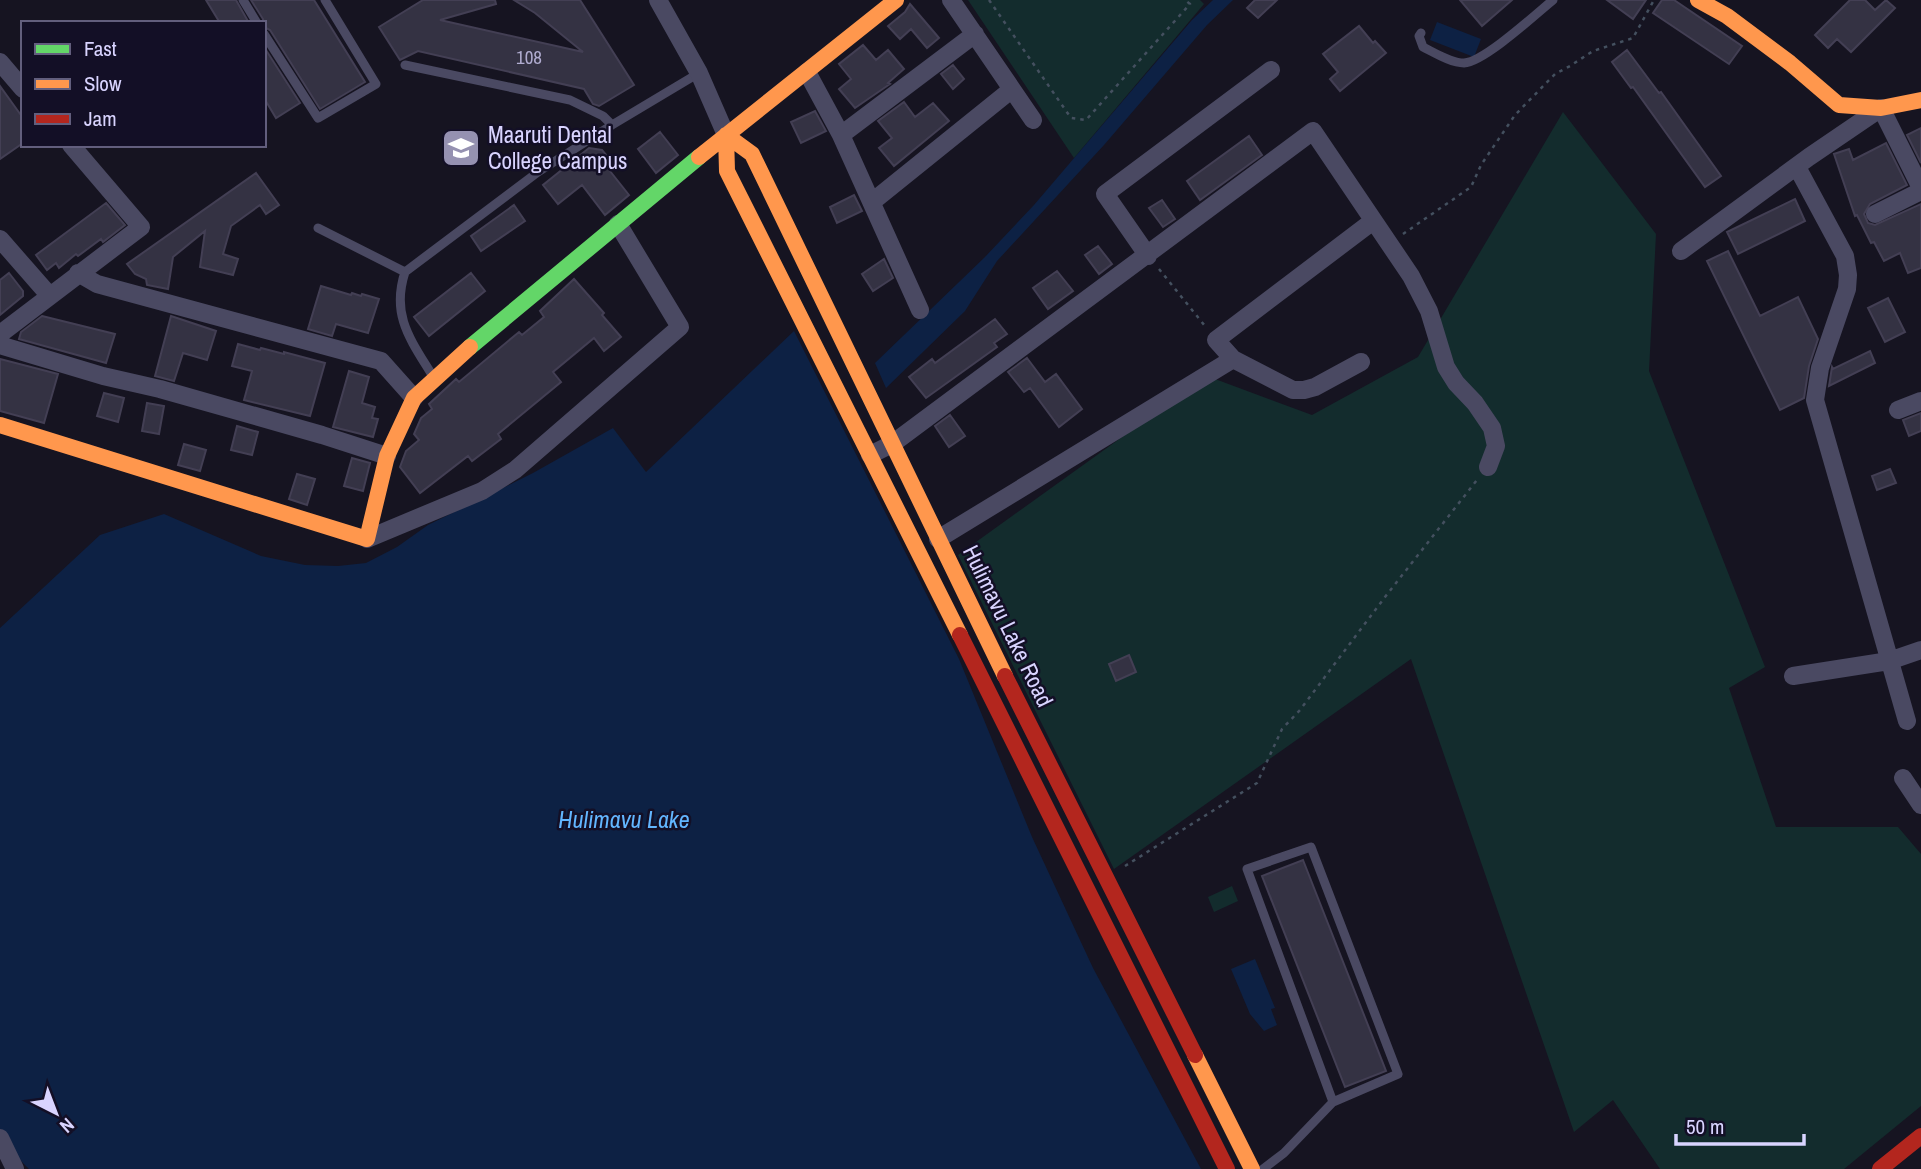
<svg xmlns="http://www.w3.org/2000/svg" width="1921" height="1169" font-family="'Archivo Narrow',sans-serif">
<style>
.green{fill:#132c2d}
.water{fill:#0d2144}
.building{fill:#343243;stroke:#433f54;stroke-width:2}
.lines{fill:none;stroke-linecap:round;stroke-linejoin:round}
.path{stroke:#44505f;stroke-width:2.5;stroke-dasharray:3.5 5;stroke-linecap:butt}
.lane{stroke:#4a4962;stroke-width:9}
.street{stroke:#4a4962;stroke-width:18}
.fast{stroke:#63d668;stroke-width:16}
.slow{stroke:#ff974d;stroke-width:16}
.jam{stroke:#b3261e;stroke-width:16}
.labels{text-anchor:middle;stroke-width:5;stroke-linejoin:round;paint-order:stroke}
.number-label{font-size:19px;fill:#b0acd0}
.poi-label{font-size:23px;fill:#d9d4ff;stroke:#130f26;text-anchor:start}
.street-label{font-size:23px;fill:#d9d4ff;stroke:#130f26}
.water-label{font-size:24px;font-style:italic;fill:#62b6ff;stroke:#130f26}
</style>
<rect width="100%" height="100%" fill="#161421"/>
<!-- green -->
<path class="green" d="M968 0H1200L1204 4 1074 158Z
M1563 112 1656 234 1649 371 1765 667 1729 688 1776 827H1898L1921 854V1106L1844 1169H1660L1613 1100 1574 1132 1411 659 1114 869 958 555 1207 376 1312 415 1418 357Z
M1232 886 1238 901 1214 912 1208 897Z"/>
<!-- water -->
<path class="water" d="M1213 0H1233L1207 25 1104 145 997 261 965 311 886 388 875 363 985 257 1034 205 1192 20Z
M1437 22 1481 39 1474 57 1430 40Z
M794 331 959 659 1032 837 1093 968 1201 1169H29L0 1140V628L100 535 164 514 261 556 305 565 338 566 366 563 397 547 428 525 533 473 613 428 646 472Z
M1255 959 1275 1008 1271 1009 1277 1025 1264 1031 1250 1014 1231 969Z"/>
<!-- building -->
<path class="building" d="M206 0H236L249 23H220Z
M251 0H314L365 82 320 109 270 30 264 27 263 19Z
M423 0H495L496 4 440 20 583 52 535 13 514 0H580L634 85 599 106 593 104 584 89 418 51 400 60 379 27Z
M1255 0H1277L1258 18 1247 8Z
M1460 0H1512L1482 26Z
M1607 0H1646L1633 19Z
M1662 0H1674L1742 46 1729 64 1653 13Z
M1850 0H1865L1875 10 1886 0 1895 8 1851 52 1837 39 1828 48 1815 35Z
M910 4 939 38 927 48 911 29 900 39 888 26 905 12Z
M1359 26 1373 43 1375 41 1386 53 1340 91 1330 79 1338 72 1323 54Z
M863 45 876 60 888 50 904 69 888 83 890 84 855 108 839 89 851 79 839 64Z
M264 47 300 103 276 118 264 98Z
M1627 50 1659 93 1661 92 1721 176 1705 187 1633 87 1631 88 1612 62Z
M953 65 964 79 953 89 941 74Z
M0 86 23 118V143L0 159Z
M904 102 915 117 933 103 949 121 894 166 879 148 892 138 878 121Z
M815 111 826 131 801 143 791 122Z
M1921 128V163L1907 135Z
M660 132 678 155 656 173 638 149Z
M1249 136 1262 155 1200 200 1187 181Z
M1886 143 1907 185 1870 204 1864 214 1868 223 1875 225 1921 204V268L1908 273 1900 253 1884 261 1874 242 1871 243 1857 215 1855 216 1834 154 1849 149 1853 160Z
M589 148 602 150 612 162 606 166 629 195 605 215 582 185 558 204 543 185Z
M256 173 279 205 266 214 260 205 231 226 223 254 238 259 233 275 200 267 205 231 173 257 168 289 147 285 146 279 135 274 127 264Z
M854 195 862 211 837 223 830 207Z
M1795 199 1805 221 1738 254 1727 232Z
M1162 200 1175 219 1163 227 1149 208Z
M106 203 125 225 103 242 101 239 78 256 76 254 59 268 56 263 47 270 36 255Z
M514 205 525 221 481 251 471 236Z
M1098 246 1112 264 1099 274 1085 255Z
M1728 251 1760 316 1798 297 1818 339 1809 366 1804 398 1780 410 1707 261Z
M884 259 893 278 873 291 862 274Z
M1057 271 1073 291 1048 309 1033 288Z
M9 273 23 291V296L0 315V280Z
M471 273 485 291 429 336 414 317Z
M574 279 604 313 602 315 621 337 604 351 594 338 553 372 561 382 498 434 501 439 472 461 468 456 420 493 400 467 406 451 419 440 414 434 421 418 432 409 429 404 456 379 459 382 519 332 522 335 544 317 540 311Z
M321 286 351 295 352 293 361 296 362 294 379 299 368 333 336 324 332 336 308 329Z
M1888 298 1905 332 1885 342 1868 308Z
M42 316 115 334 106 363 19 339 21 332Z
M171 316 216 331 207 360 183 353 174 381 155 376Z
M995 319 1007 334 994 343 997 347 926 398 909 377 932 359 935 363Z
M238 344 260 350 261 348 284 354V352L325 363 310 416 244 400 252 371 232 366Z
M1870 351 1875 363 1829 386 1832 367 1833 369Z
M1027 358 1045 382 1056 374 1082 409 1059 427 1030 388 1024 392 1008 372Z
M0 359 58 374 44 423 0 411Z
M349 371 369 377 362 403 375 407 372 418 378 419 373 437 333 427Z
M104 393 124 398 118 422 97 416Z
M147 403 164 406 159 434 142 431Z
M1921 413V431L1909 436 1903 420Z
M950 415 965 436 949 447 935 426Z
M237 426 258 432 252 455 231 450Z
M184 444 206 450 200 471 178 465Z
M352 458 370 463 363 491 344 486Z
M1890 469 1896 483 1877 490 1872 476Z
M297 474 315 479 307 505 289 499Z
M1129 655 1136 672 1116 681 1109 664Z
M1303 860 1386 1071 1345 1087 1262 876Z"/>
<g class="lines">
<!-- path -->
<path class="path" d="M989 0 1071 118 1086 120 1190 4 1185 0
M1403 234 1471 187 1481 165 1515 115 1555 74 1570 66 1593 51 1633 38 1654 0
M1159 269 1205 326
M1125 866 1257 783 1282 729 1300 710 1385 597 1477 480"/>
<!-- lane -->
<path class="lane" d="M243 0 257 23
M1421 33 1419 36 1423 47C1435 53 1451 63 1464 63 1484 62 1536 14 1553 0
M264 34 318 118 376 84 325 0
M405 65 570 100 603 116 612 125 699 73
M318 228 405 272
M432 375C410 339 391 315 405 272L538 172 612 125
M1263 1169 1284 1153 1333 1102 1398 1074 1311 847 1247 869 1333 1102"/>
<!-- street -->
<path class="street" d="M658 0 699 73 726 135
M951 0 1033 120
M0 62 23 89
M807 72 841 135 920 310
M841 135 975 34
M1797 167 1845 256 1848 275 1847 289 1820 368 1815 400 1907 721
M872 202 1011 90
M1875 214 1921 191
M0 239 49 295
M1681 251 1809 157 1881 108 1921 188
M1148 256 1105 194 1271 70
M78 273 97 284 381 361 414 398
M0 334 141 227 71 145
M0 345 103 376 160 389 322 435 387 456
M1361 362 1315 387 1304 390H1293L1233 359 1216 340 1373 221
M1898 410 1921 401
M870 455 892 444 1313 131 1411 276 1429 311 1446 367 1456 383 1475 403 1492 428 1496 446 1488 467
M367 539 482 491 515 470 680 327 618 224
M938 539 1233 359
M1793 676 1889 661 1921 650
M1903 778 1921 805
M0 1138 15 1169"/>
<!-- fast -->
<path class="fast" d="M470 347 699 157"/>
<!-- slow -->
<path class="slow" d="M1698 0 1727 16 1790 63 1839 105 1881 108 1921 100
M726 135 752 154 1005 676
M726 135 727 171 960 635
M699 157 896 0
M0 425 367 539 387 456 414 398 470 347
M1195 1055 1252 1169"/>
<!-- jam -->
<path class="jam" d="M960 635 1227 1169
M1005 676 1195 1055
M1880 1169 1921 1136"/>
</g>
<!-- icons -->
<defs>
<symbol id="university-square" viewBox="-11 -11 22 22"><rect x="-9" y="-9" width="18" height="18" rx="4" fill="#9591b1" stroke="#130f26"/><path d="M0-5L7-2L0 1L-7-2ZM-4 1L0 2.5L4 1V4Q0 6-4 4Z" fill="#fff"/></symbol>
</defs>
<g fill-rule="evenodd">
<use href="#university-square" x="439" y="126" width="44" height="44"/>
</g>
<g class="labels">
<!-- number labels -->
<g class="number-label">
<text x="529" y="64">108</text>
</g>
<!-- poi labels -->
<g class="poi-label">
<text x="488" y="143">Maaruti Dental<tspan x="488" dy="26">College Campus</tspan></text>
</g>
<!-- street labels -->
<g class="street-label">
<text transform="translate(1008 626) rotate(64)" y="8">Hulimavu Lake Road</text>
</g>
<!-- water labels -->
<g class="water-label">
<text x="624" y="828">Hulimavu Lake</text>
</g>
</g>
<!-- legend -->
<rect x="21" y="21" width="245" height="126" fill="#130f26" stroke="#625e7d" stroke-width="2"/>
<rect x="35" y="44" width="35" height="10" fill="#63d668" stroke="#625e7d" stroke-width="2"/>
<text x="84" y="56" font-size="21" fill="#d9d4ff">Fast</text>
<rect x="35" y="79" width="35" height="10" fill="#ff974d" stroke="#625e7d" stroke-width="2"/>
<text x="84" y="91" font-size="21" fill="#d9d4ff">Slow</text>
<rect x="35" y="114" width="35" height="10" fill="#b3261e" stroke="#625e7d" stroke-width="2"/>
<text x="84" y="126" font-size="21" fill="#d9d4ff">Jam</text>
<!-- north arrow -->
<g transform="translate(56 1113) rotate(138)" stroke="#130f26" stroke-width="5" paint-order="stroke">
<path d="M0-5L12 26L0 18L-12 26Z" fill="#d9d4ff"/>
<text y="-10" font-size="19" font-weight="bold" text-anchor="middle" fill="#d9d4ff">N</text>
</g>
<!-- scale -->
<path d="M1676 1134v10h128v-10" fill="none" stroke="#d9d4ff" stroke-width="3.5"/>
<text x="1686" y="1134" font-size="21" fill="#d9d4ff" stroke="#130f26" stroke-width="5" paint-order="stroke">50 m</text>
</svg>
